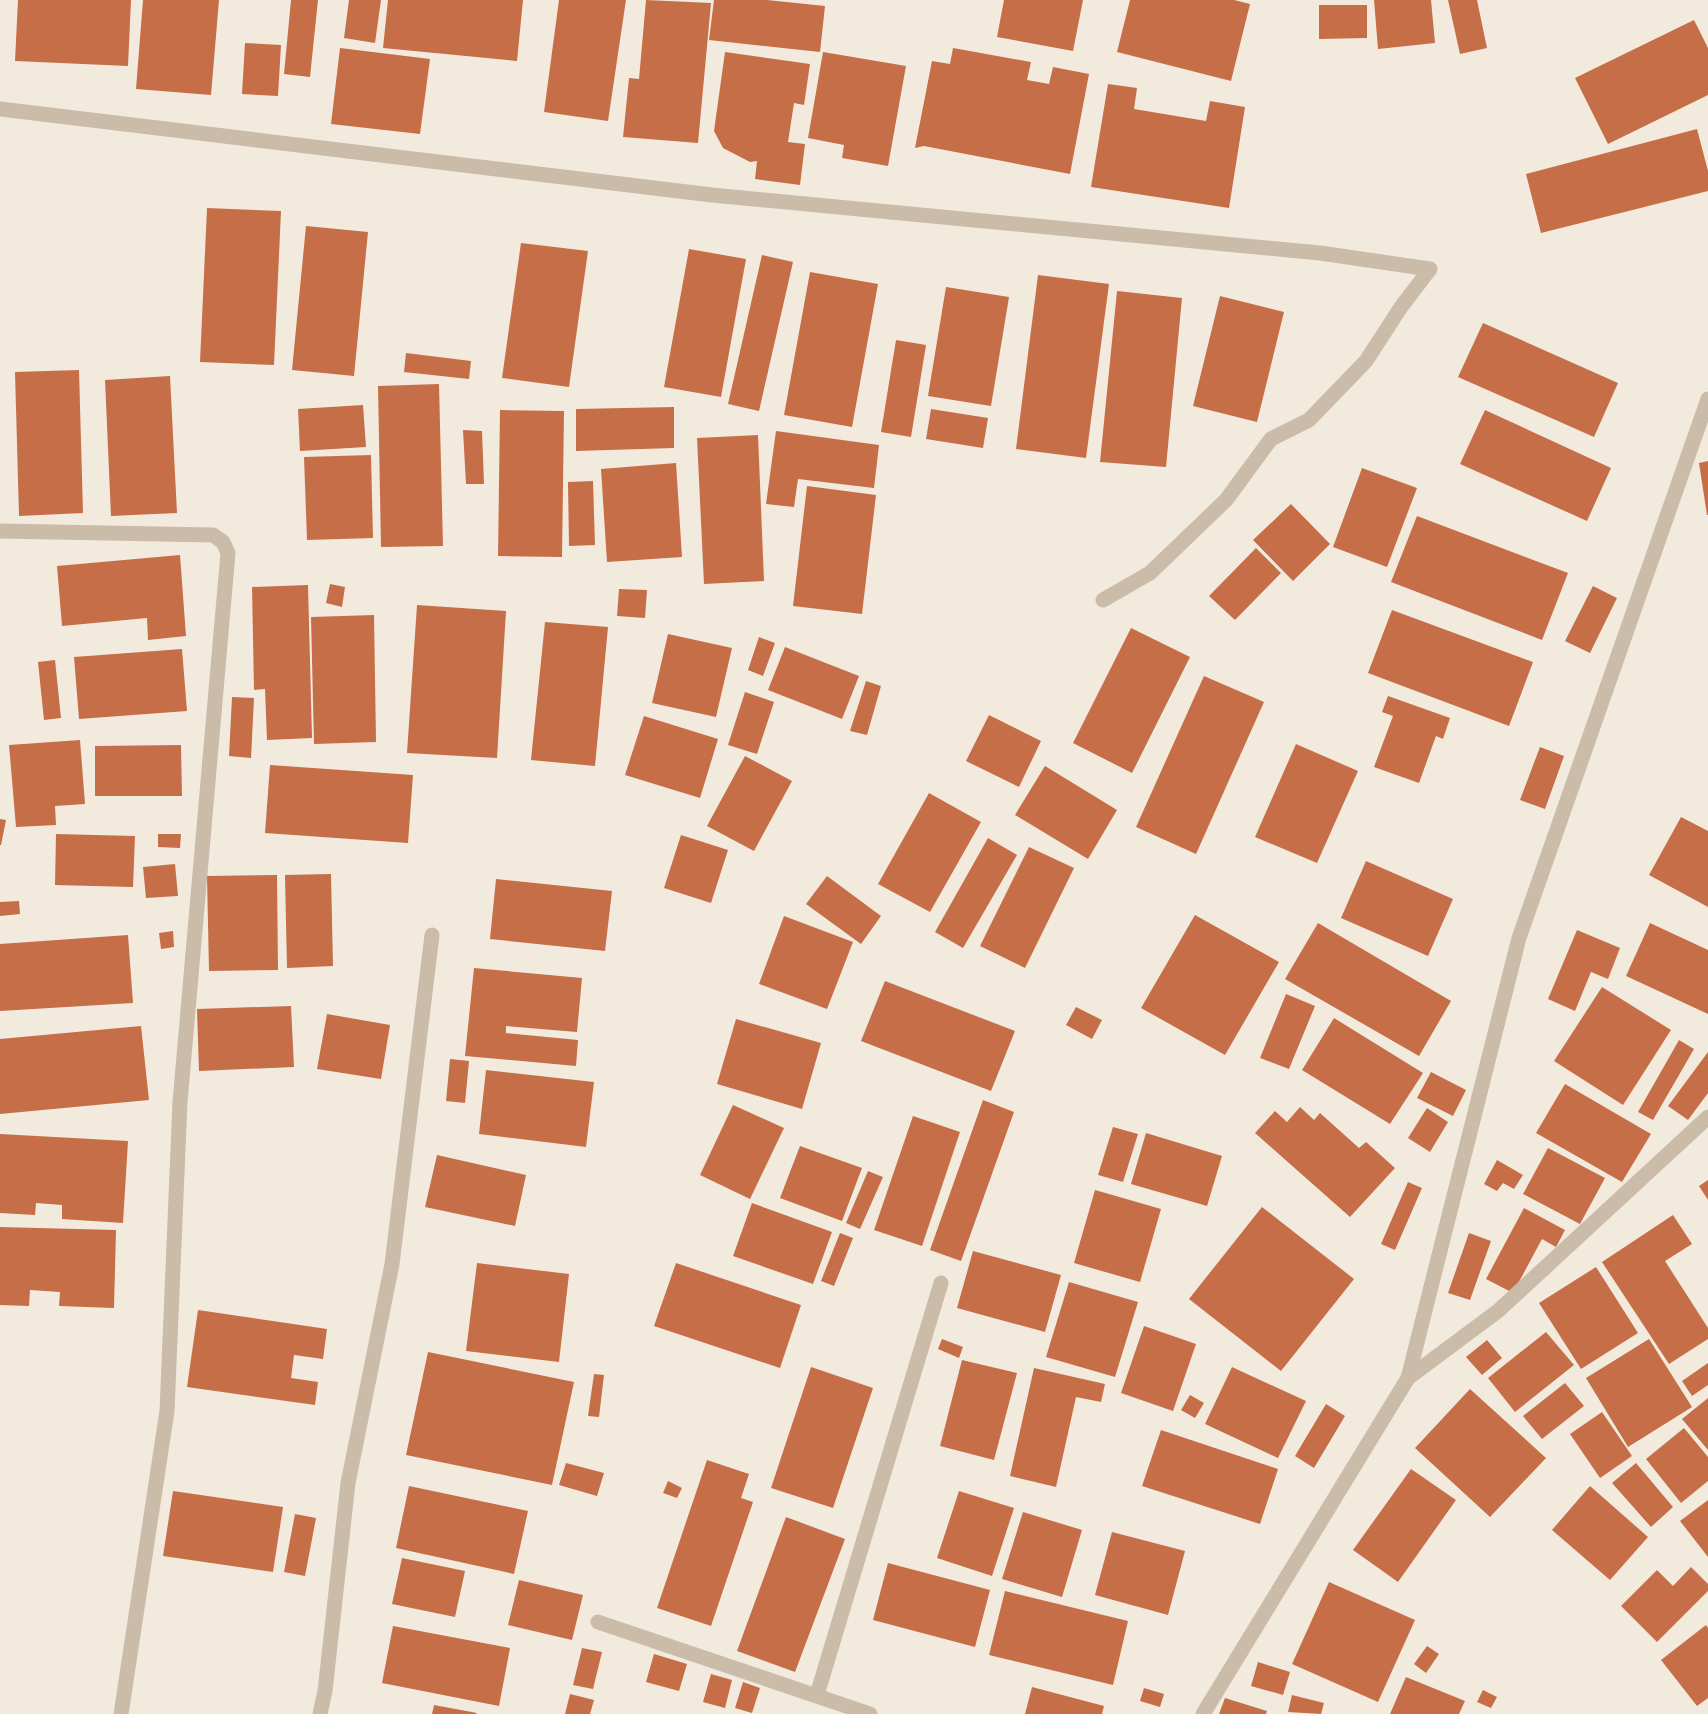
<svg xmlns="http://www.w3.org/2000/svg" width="1708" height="1714" font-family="Quicksand,sans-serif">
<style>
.building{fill:#c66e48}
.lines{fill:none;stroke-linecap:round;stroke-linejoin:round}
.minor{stroke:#cbbba9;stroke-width:15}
</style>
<rect width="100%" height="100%" fill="#f3eade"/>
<!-- building -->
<path class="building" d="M18 0H131L128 66 15 61Z
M143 0H219L211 95 136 89Z
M291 0H318L310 77 284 74Z
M349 0H381L375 43 344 38Z
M388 0H523L517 61 383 48Z
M559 0H626L608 121 544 112Z
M646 0 711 3 698 143 623 137 629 78 639 79Z
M714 0H767L825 6 820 52 709 40Z
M1004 0H1083L1073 51 997 37Z
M1130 0H1234L1250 4 1231 81 1117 52Z
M1374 0H1431L1435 43 1378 49Z
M1448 0H1477L1487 48 1460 54Z
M1319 5H1367V38L1319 39Z
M1694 20 1708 48V95L1608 144 1575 78Z
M245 43 281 45 278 96 242 94Z
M340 48 430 59 420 134 331 124Z
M953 48 1031 62 1027 80 1049 84 1053 67 1089 74 1070 174 924 146 915 148 932 61 950 64Z
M725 52 810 64 804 105 794 103 788 142 805 144 800 185 755 179 757 161 750 162 723 148 714 131Z
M823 52 906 66 888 166 842 158 844 145 808 138Z
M1108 84 1137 88 1134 109 1206 121 1210 101 1245 107 1229 208 1091 187Z
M1697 129 1708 171V191L1541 233 1526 174Z
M207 208 281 211 274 365 200 362Z
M306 226 368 232 354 376 292 370Z
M521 243 588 251 569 387 502 378Z
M689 249 746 259 721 397 664 387Z
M762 255 793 262 759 411 728 404Z
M810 272 878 284 852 427 784 415Z
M1038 275 1109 284 1086 458 1016 449Z
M946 287 1009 297 991 406 928 396Z
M1117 291 1182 298 1166 467 1100 462Z
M1220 296 1284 312 1257 422 1193 406Z
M1483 323 1618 383 1594 437 1458 377Z
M896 340 926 345 911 437 881 432Z
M406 353 471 361 469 379 404 372Z
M79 370 83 513 19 516 15 372Z
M170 376 177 513 111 516 105 380Z
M439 384 443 546 381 547 378 386Z
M363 405 366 447 300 451 298 409Z
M674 407V448L576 451V409Z
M931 409 988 418 983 448 926 439Z
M500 410 564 411 562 557 498 556Z
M1485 410 1611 468 1587 521 1460 464Z
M463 430 482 431 484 484H466Z
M776 431 879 445 874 488 798 479 794 507 766 504Z
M758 435 764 581 704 584 697 438Z
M371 455 373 538 307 540 304 457Z
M1708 461V515H1707L1699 463Z
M676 463 682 557 607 562 601 469Z
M1362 468 1417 488 1387 567 1333 547Z
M593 481 595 545 569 546 568 482Z
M807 486 876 495 862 614 793 606Z
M1291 504 1330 544 1293 581 1253 540Z
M1417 516 1568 573 1542 640 1391 582Z
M1256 548 1281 573 1235 620 1209 596Z
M180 555 186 636 148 640 147 618 62 626 57 566Z
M330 584 345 587 342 607 326 603Z
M308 585 312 738 267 740 265 689 254 690 252 587Z
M1593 586 1617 598 1590 653 1565 641Z
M619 589 647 590 645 618 617 616Z
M417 605 506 611 497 758 407 753Z
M1392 610 1533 662 1509 726 1368 673Z
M374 615 376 742 314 744 311 617Z
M545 622 608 627 595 766 531 760Z
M1131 628 1190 657 1132 773 1073 743Z
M668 634 732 648 716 717 652 703Z
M759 637 775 643 763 676 748 670Z
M785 647 859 676 842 719 768 690Z
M182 649 187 711 79 719 74 657Z
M55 660 61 718 44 720 38 662Z
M1204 676 1264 702 1196 854 1136 827Z
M866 681 881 686 867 735 850 731Z
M745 692 774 702 757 754 728 745Z
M1388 696 1450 718 1443 739 1436 736 1419 783 1374 767 1393 716 1382 712Z
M232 697 254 698 251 758 229 756Z
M989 715 1041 741 1019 787 966 761Z
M644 716 718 739 700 798 625 775Z
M80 740 85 804 55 806 56 825 16 827 9 745Z
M1296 744 1358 771 1317 863 1255 837Z
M181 745 182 796H95V746Z
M1540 747 1564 756 1545 809 1520 800Z
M745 756 792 781 754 851 707 826Z
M270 765 413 775 408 843 265 833Z
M1045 766 1117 810 1088 859 1015 815Z
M929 793 981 822 930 912 878 884Z
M1681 817 1708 831V907L1649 875Z
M0 819 6 820 1 845H0Z
M56 834 135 836 133 887 55 885Z
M158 834H181L180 848 158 847Z
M681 835 728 850 711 903 664 888Z
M988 838 1017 855 963 948 935 932Z
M1029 847 1074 868 1025 968 980 946Z
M1366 861 1453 899 1428 956 1341 918Z
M175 864 178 896 146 898 143 867Z
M331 874 333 966 287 968 285 875Z
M277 875 278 970 209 971 207 876Z
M827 876 881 916 861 944 806 904Z
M496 879 612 891 605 951 490 939Z
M19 901 20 914 0 916V902Z
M1195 915 1279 962 1225 1055 1141 1008Z
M784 916 853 942 827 1009 759 984Z
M1318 923 1451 1001 1419 1056 1285 979Z
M1650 923 1708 950V1014L1626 976Z
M1577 930 1620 948 1608 979 1591 972 1575 1011 1548 999Z
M173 931 174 947 161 949 159 933Z
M128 935 133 1003 0 1011V944Z
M474 968 582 978 577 1032 506 1026V1033L578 1040 576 1066 465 1056Z
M885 981 1015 1031 991 1091 861 1041Z
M1602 987 1671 1030 1623 1105 1554 1061Z
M1286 994 1315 1006 1289 1069 1260 1058Z
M291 1006 294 1067 199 1071 197 1009Z
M1076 1007 1102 1020 1092 1039 1066 1025Z
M327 1014 390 1025 381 1079 317 1069Z
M1334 1018 1423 1073 1390 1124 1302 1070Z
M736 1019 821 1043 802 1109 717 1084Z
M141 1026 149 1100 0 1114V1039Z
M1679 1040 1694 1049 1653 1120 1638 1112Z
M1708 1052V1093L1688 1120 1668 1106Z
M450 1059 469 1061 465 1103 446 1101Z
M486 1070 594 1082 586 1147 479 1134Z
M1431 1072 1466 1090 1453 1116 1417 1098Z
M1565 1084 1651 1134 1622 1182 1536 1133Z
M983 1100 1014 1112 961 1261 930 1250Z
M733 1105 784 1128 750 1199 700 1175Z
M1300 1107 1314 1120 1320 1113 1359 1148 1366 1142 1395 1168 1350 1217 1255 1133 1275 1111 1287 1122Z
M1427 1108 1448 1122 1430 1152 1408 1138Z
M913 1116 960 1132 922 1246 874 1230Z
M1113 1127 1138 1134 1123 1182 1098 1175Z
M1146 1133 1222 1156 1207 1206 1131 1184Z
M0 1134 128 1141 123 1223 62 1219V1205L36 1203 35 1215 0 1213Z
M800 1146 862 1168 842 1221 780 1198Z
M1548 1148 1605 1178 1580 1224 1523 1194Z
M437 1155 526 1175 515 1226 425 1207Z
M1497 1160 1523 1175 1514 1189 1503 1183 1497 1191 1484 1184Z
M868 1171 883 1177 860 1229 846 1223Z
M1708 1180V1200L1699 1186Z
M1408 1182 1422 1188 1395 1250 1381 1244Z
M1095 1190 1161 1209 1140 1282 1074 1263Z
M752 1203 832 1232 813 1284 733 1256Z
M1262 1207 1354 1279 1281 1371 1189 1299Z
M1524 1208 1565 1230 1556 1247 1542 1239 1513 1293 1486 1279Z
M1673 1215 1692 1244 1665 1261 1708 1328V1339L1669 1364 1602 1262Z
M0 1227 116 1230 114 1308 59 1306 60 1292 30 1290 29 1306 0 1305Z
M840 1233 853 1238 834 1286 821 1281Z
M1469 1233 1491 1241 1470 1300 1448 1293Z
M973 1251 1061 1275 1045 1332 957 1308Z
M477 1263 569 1274 559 1362 466 1351Z
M676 1263 801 1305 780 1368 654 1326Z
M1596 1267 1638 1333 1581 1369 1539 1303Z
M1069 1282 1138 1302 1115 1377 1046 1357Z
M198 1310 327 1329 323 1359 294 1355 291 1378 318 1382 315 1405 187 1387Z
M1144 1326 1196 1344 1173 1411 1121 1393Z
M1546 1332 1574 1365 1515 1412 1488 1378Z
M942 1339 963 1347 959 1358 938 1349Z
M1649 1339 1692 1407 1628 1447 1586 1378Z
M1487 1340 1502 1358 1482 1375 1466 1357Z
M428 1352 574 1382 552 1485 406 1455Z
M962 1360 1017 1373 994 1460 940 1446Z
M1708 1363V1385L1692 1396 1682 1381Z
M811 1367 873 1388 833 1508 771 1488Z
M1232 1367 1306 1401 1278 1458 1205 1424Z
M1034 1368 1105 1384 1101 1402 1076 1397 1056 1487 1010 1476Z
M594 1374 604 1375 599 1417 588 1416Z
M1565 1383 1584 1406 1542 1439 1523 1416Z
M1470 1389 1546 1458 1490 1517 1415 1448Z
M1190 1395 1204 1403 1195 1418 1181 1410Z
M1708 1398V1450L1682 1419Z
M1326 1404 1345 1416 1314 1468 1295 1456Z
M1602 1412 1632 1456 1600 1478 1570 1434Z
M1684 1428 1708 1457V1481L1681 1503 1646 1459Z
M1161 1430 1278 1469 1260 1524 1142 1486Z
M707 1460 749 1474 741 1498 753 1502 711 1626 657 1608Z
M566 1463 604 1473 597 1496 559 1485Z
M1636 1463 1673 1507 1651 1527 1612 1483Z
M1411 1469 1456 1500 1398 1582 1353 1550Z
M668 1481 682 1488 677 1498 663 1493Z
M409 1486 528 1511 514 1574 396 1548Z
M1590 1486 1648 1537 1610 1580 1552 1530Z
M173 1491 283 1507 273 1572 163 1556Z
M959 1491 1014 1508 992 1576 937 1558Z
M1708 1500V1557L1680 1521Z
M1023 1512 1082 1530 1062 1597 1002 1579Z
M295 1514 316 1518 305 1576 284 1572Z
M786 1517 845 1539 795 1672 737 1651Z
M1112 1532 1185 1551 1168 1615 1095 1595Z
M402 1558 465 1571 455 1617 392 1604Z
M888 1563 990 1590 975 1647 873 1620Z
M1691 1567 1708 1584V1591L1657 1642 1621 1606 1657 1570 1673 1586Z
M519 1580 583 1595 572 1640 508 1625Z
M1329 1582 1415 1620 1378 1702 1292 1664Z
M1005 1591 1128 1621 1113 1685 989 1655Z
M1706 1625 1708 1628V1698L1697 1706 1661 1660Z
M393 1626 510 1648 499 1706 382 1683Z
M1427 1646 1439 1654 1426 1673 1414 1664Z
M582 1648 602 1652 593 1689 573 1685Z
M654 1654 687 1664 679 1691 646 1682Z
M1258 1662 1290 1672 1283 1695 1251 1686Z
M711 1674 732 1680 725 1708 703 1702Z
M1406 1677 1465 1701 1459 1714H1390Z
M743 1682 760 1688 752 1713 735 1708Z
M1032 1687 1104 1706 1102 1714H1025Z
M1144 1688 1164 1694 1160 1707 1140 1701Z
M1483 1690 1497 1697 1491 1708 1477 1702Z
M570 1694 594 1700 590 1714H565Z
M1292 1695 1324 1703 1321 1714 1288 1712Z
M1225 1698 1267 1711 1266 1714H1219Z
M434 1705 477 1713 476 1714H432Z"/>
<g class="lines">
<!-- minor -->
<path class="minor" d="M0 109 712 195 1320 253 1430 269 1401 307 1366 361 1309 420 1271 439 1226 500 1150 573 1103 600
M0 531 213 535 223 542 228 553 180 1102 167 1411 121 1714
M1408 1378 1519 938 1708 399
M598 1622 870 1714
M817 1695 941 1283
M320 1714 325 1691 348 1483 392 1264 432 935
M1203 1714 1408 1378 1498 1311 1708 1117"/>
</g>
</svg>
